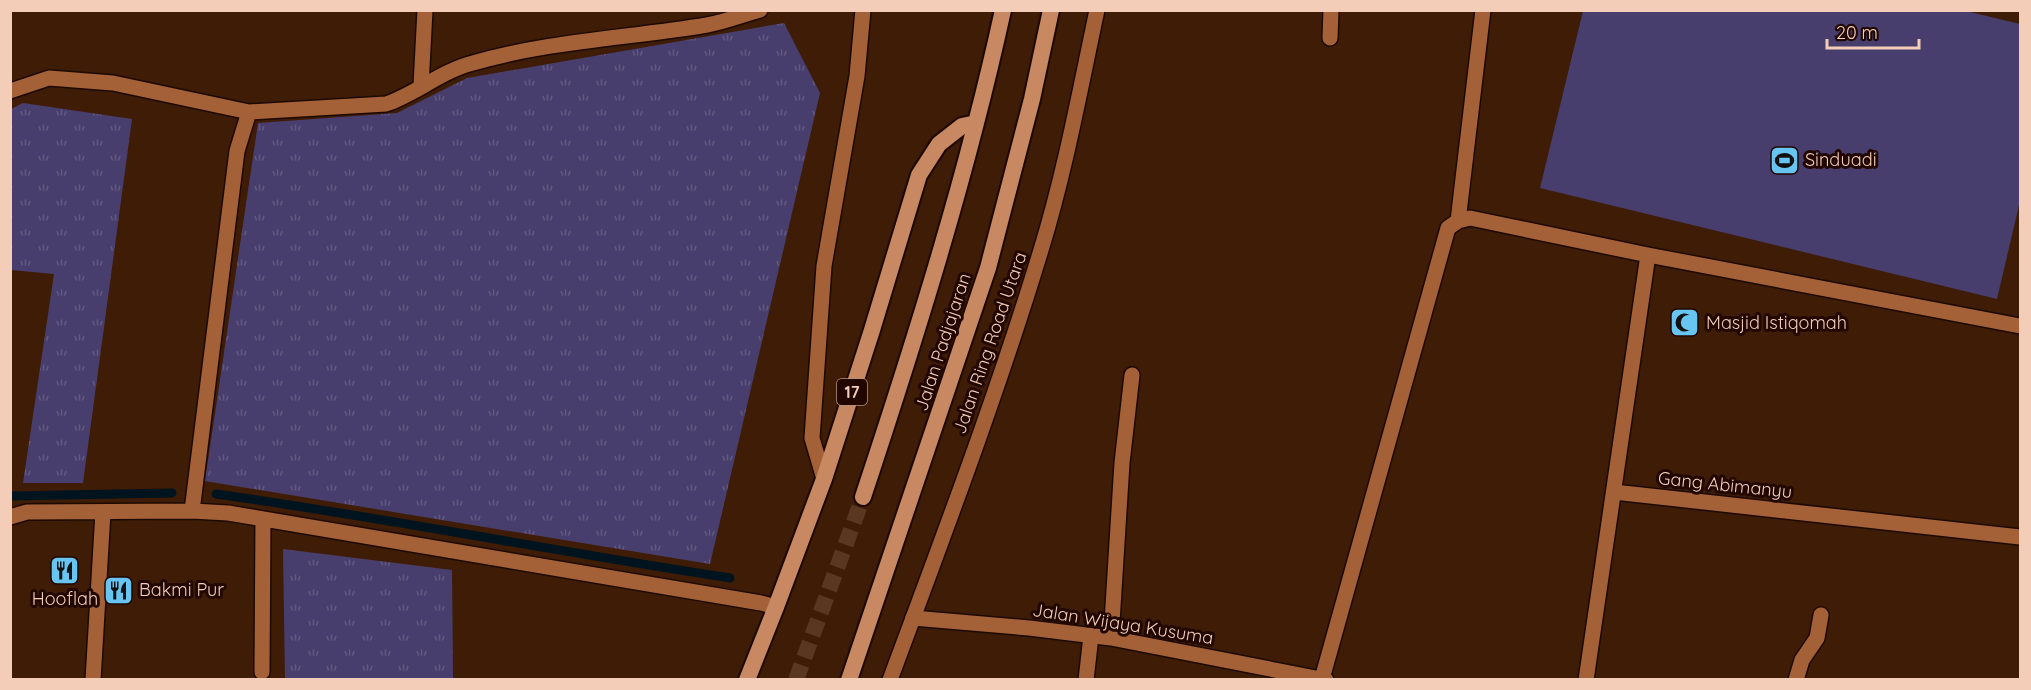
<svg xmlns="http://www.w3.org/2000/svg" width="2031" height="690" font-family="Quicksand,sans-serif">
<style>
.grass{fill:url(#grass-tufts)}
.pitch{fill:#473e6d}
.lines{fill:none;stroke-linecap:round;stroke-linejoin:round}
.stream{stroke:#00141f;stroke-width:9}
.trunk-tunnel{stroke:#593721;stroke-width:16;stroke-dasharray:16 8;stroke-linecap:butt}
.service-casing{stroke:#1e0901;stroke-width:18}
.minor-casing{stroke:#1e0901;stroke-width:18}
.tertiary-casing{stroke:#1e0901;stroke-width:18}
.trunk-casing{stroke:#1e0901;stroke-width:20}
.service{stroke:#a46137;stroke-width:15}
.minor{stroke:#a46137;stroke-width:15}
.tertiary{stroke:#a46137;stroke-width:15}
.trunk{stroke:#c78862;stroke-width:16}
.labels{text-anchor:middle;stroke-width:6;stroke-linejoin:round;paint-order:stroke}
.shield{fill:#210700;stroke:#b49281;stroke-width:1.5}
.shield-label{font-size:16px;font-weight:bold;fill:#f3cdb8}
.poi-label{font-size:18px;fill:#f3cdb8;stroke:#210700;text-anchor:start}
.street-label{font-size:18px;fill:#f3cdb8;stroke:#210700}
</style>
<defs>
<pattern id="grass-tufts" width="24" height="20" patternUnits="userSpaceOnUse" patternTransform="scale(1.5)"><rect width="24" height="20" fill="#473e6d"/><path d="M3 7l-1-3M5 7V3M7 7l1-3M15 17l-1-3M17 17v-4M19 17l1-3" fill="none" stroke="#625980"/></pattern>
</defs>
<rect width="100%" height="100%" fill="#3e1c06"/>
<!-- grass -->
<path class="grass" d="M784 23 820 93 710 564 205 481 258 123 397 113 467 78Z
M23 103 132 119 83 483H23L54 274 11 270V109Z
M283 549 452 570 453 679H285Z"/>
<!-- pitch -->
<path class="pitch" d="M1966 11 2020 24V201L1997 299 1540 188 1583 11Z"/>
<g class="lines">
<!-- stream -->
<path class="stream" d="M216 494C388 518 558 552 730 578
M10 496 172 493"/>
<!-- trunk-tunnel -->
<path class="trunk-tunnel" d="M796 680 863 497"/>
<defs>
<path id="service" d="M1330 38 1331 10
M1086 680 1091 636"/>
<path id="minor" d="M421 86 425 10
M10 91 49 78 113 83 249 112
M1458 221 1483 10
M824 479 812 438 824 266 857 76 863 10
M1614 492 2020 537
M192 511 237 151 249 112 386 104C416 94 441 71 473 63 549 41 629 38 707 25 725 22 742 15 760 10
M10 517 27 512 192 511 228 513 761 603 776 607
M913 618 1029 628 1111 638 1326 680
M1111 638 1122 463 1132 375
M262 672 263 519
M1322 679 1448 228 1458 221 1470 218 1648 255 2020 326
M93 680 103 512
M1586 680 1648 255
M1796 680 1802 660 1817 638 1821 615"/>
<path id="tertiary" d="M890 680C943 537 997 395 1041 250 1065 172 1080 90 1097 10"/>
<path id="trunk" d="M863 497C916 337 967 175 1003 10
M747 680 776 607 824 479 872 330 919 175 939 144 962 126 976 123
M849 680 988 268 1032 99 1051 10"/>
</defs>
<!-- service casing -->
<use href="#service" class="service-casing"/>
<!-- minor casing -->
<use href="#minor" class="minor-casing"/>
<!-- tertiary casing -->
<use href="#tertiary" class="tertiary-casing"/>
<!-- trunk casing -->
<use href="#trunk" class="trunk-casing"/>
<!-- service -->
<use href="#service" class="service"/>
<!-- minor -->
<use href="#minor" class="minor"/>
<!-- tertiary -->
<use href="#tertiary" class="tertiary"/>
<!-- trunk -->
<use href="#trunk" class="trunk"/>
</g>
<!-- icons -->
<defs>
<symbol id="stadium-square" viewBox="-11 -11 22 22"><rect x="-9" y="-9" width="18" height="18" rx="4" fill="#68c4f0" stroke="#210700"/><path d="M0-5a6.5 5 0 1 0 0 10a6.5 5 0 1 0 0-10ZM-3.5-1.8h7v3.6h-7Z" fill="#111"/></symbol>
<symbol id="mosque-square" viewBox="-11 -11 22 22"><rect x="-9" y="-9" width="18" height="18" rx="4" fill="#68c4f0" stroke="#210700"/><path d="M3.5-4.9A6 6 0 1 0 3.5 4.9A5 5 0 1 1 3.5-4.9Z" fill="#111"/></symbol>
<symbol id="restaurant-square" viewBox="-11 -11 22 22"><rect x="-9" y="-9" width="18" height="18" rx="4" fill="#68c4f0" stroke="#210700"/><path d="M-5-6h1v4h1v-4h1v4h1v-4h1v5L-1.5 .5V6h-2V.5L-5-1ZM5-6V6H3V1.5H1.5Q1.5-4 5-6Z" fill="#111"/></symbol>
</defs>
<g fill-rule="evenodd">
<use href="#stadium-square" x="1768" y="144" width="33" height="33"/>
<use href="#mosque-square" x="1668" y="306" width="33" height="33"/>
<use href="#restaurant-square" x="48" y="554" width="33" height="33"/>
<use href="#restaurant-square" x="102" y="574" width="33" height="33"/>
</g>
<g class="labels">
<!-- shield labels -->
<rect class="shield" x="837" y="379" width="30" height="26" rx="4.5"/>
<g class="shield-label">
<text x="852" y="398">17</text>
</g>
<!-- poi labels -->
<g class="poi-label">
<text x="1805" y="166">Sinduadi</text>
<text x="1706" y="329">Masjid Istiqomah</text>
<text x="139" y="596">Bakmi Pur</text>
<text x="65" y="605" text-anchor="middle">Hooflah</text>
</g>
<!-- street labels -->
<g class="street-label">
<text transform="translate(943 342) rotate(-72)" y="6">Jalan Padjajaran</text>
<text transform="translate(990 343) rotate(-71)" y="6">Jalan Ring Road Utara</text>
<text transform="translate(1725 485) rotate(6)" y="6">Gang Abimanyu</text>
<text transform="translate(1123 624) rotate(9)" y="6">Jalan Wijaya Kusuma</text>
</g>
</g>
<!-- border -->
<rect width="2031" height="690" fill="none" stroke="#f3cdb8" stroke-width="24"/>
<!-- scale -->
<path d="M1827 39v9h92v-9" fill="none" stroke="#f3cdb8" stroke-width="3"/>
<text x="1836" y="39" font-size="18" fill="#f3cdb8" stroke="#210700" stroke-width="4.5" paint-order="stroke">20 m</text>
</svg>
